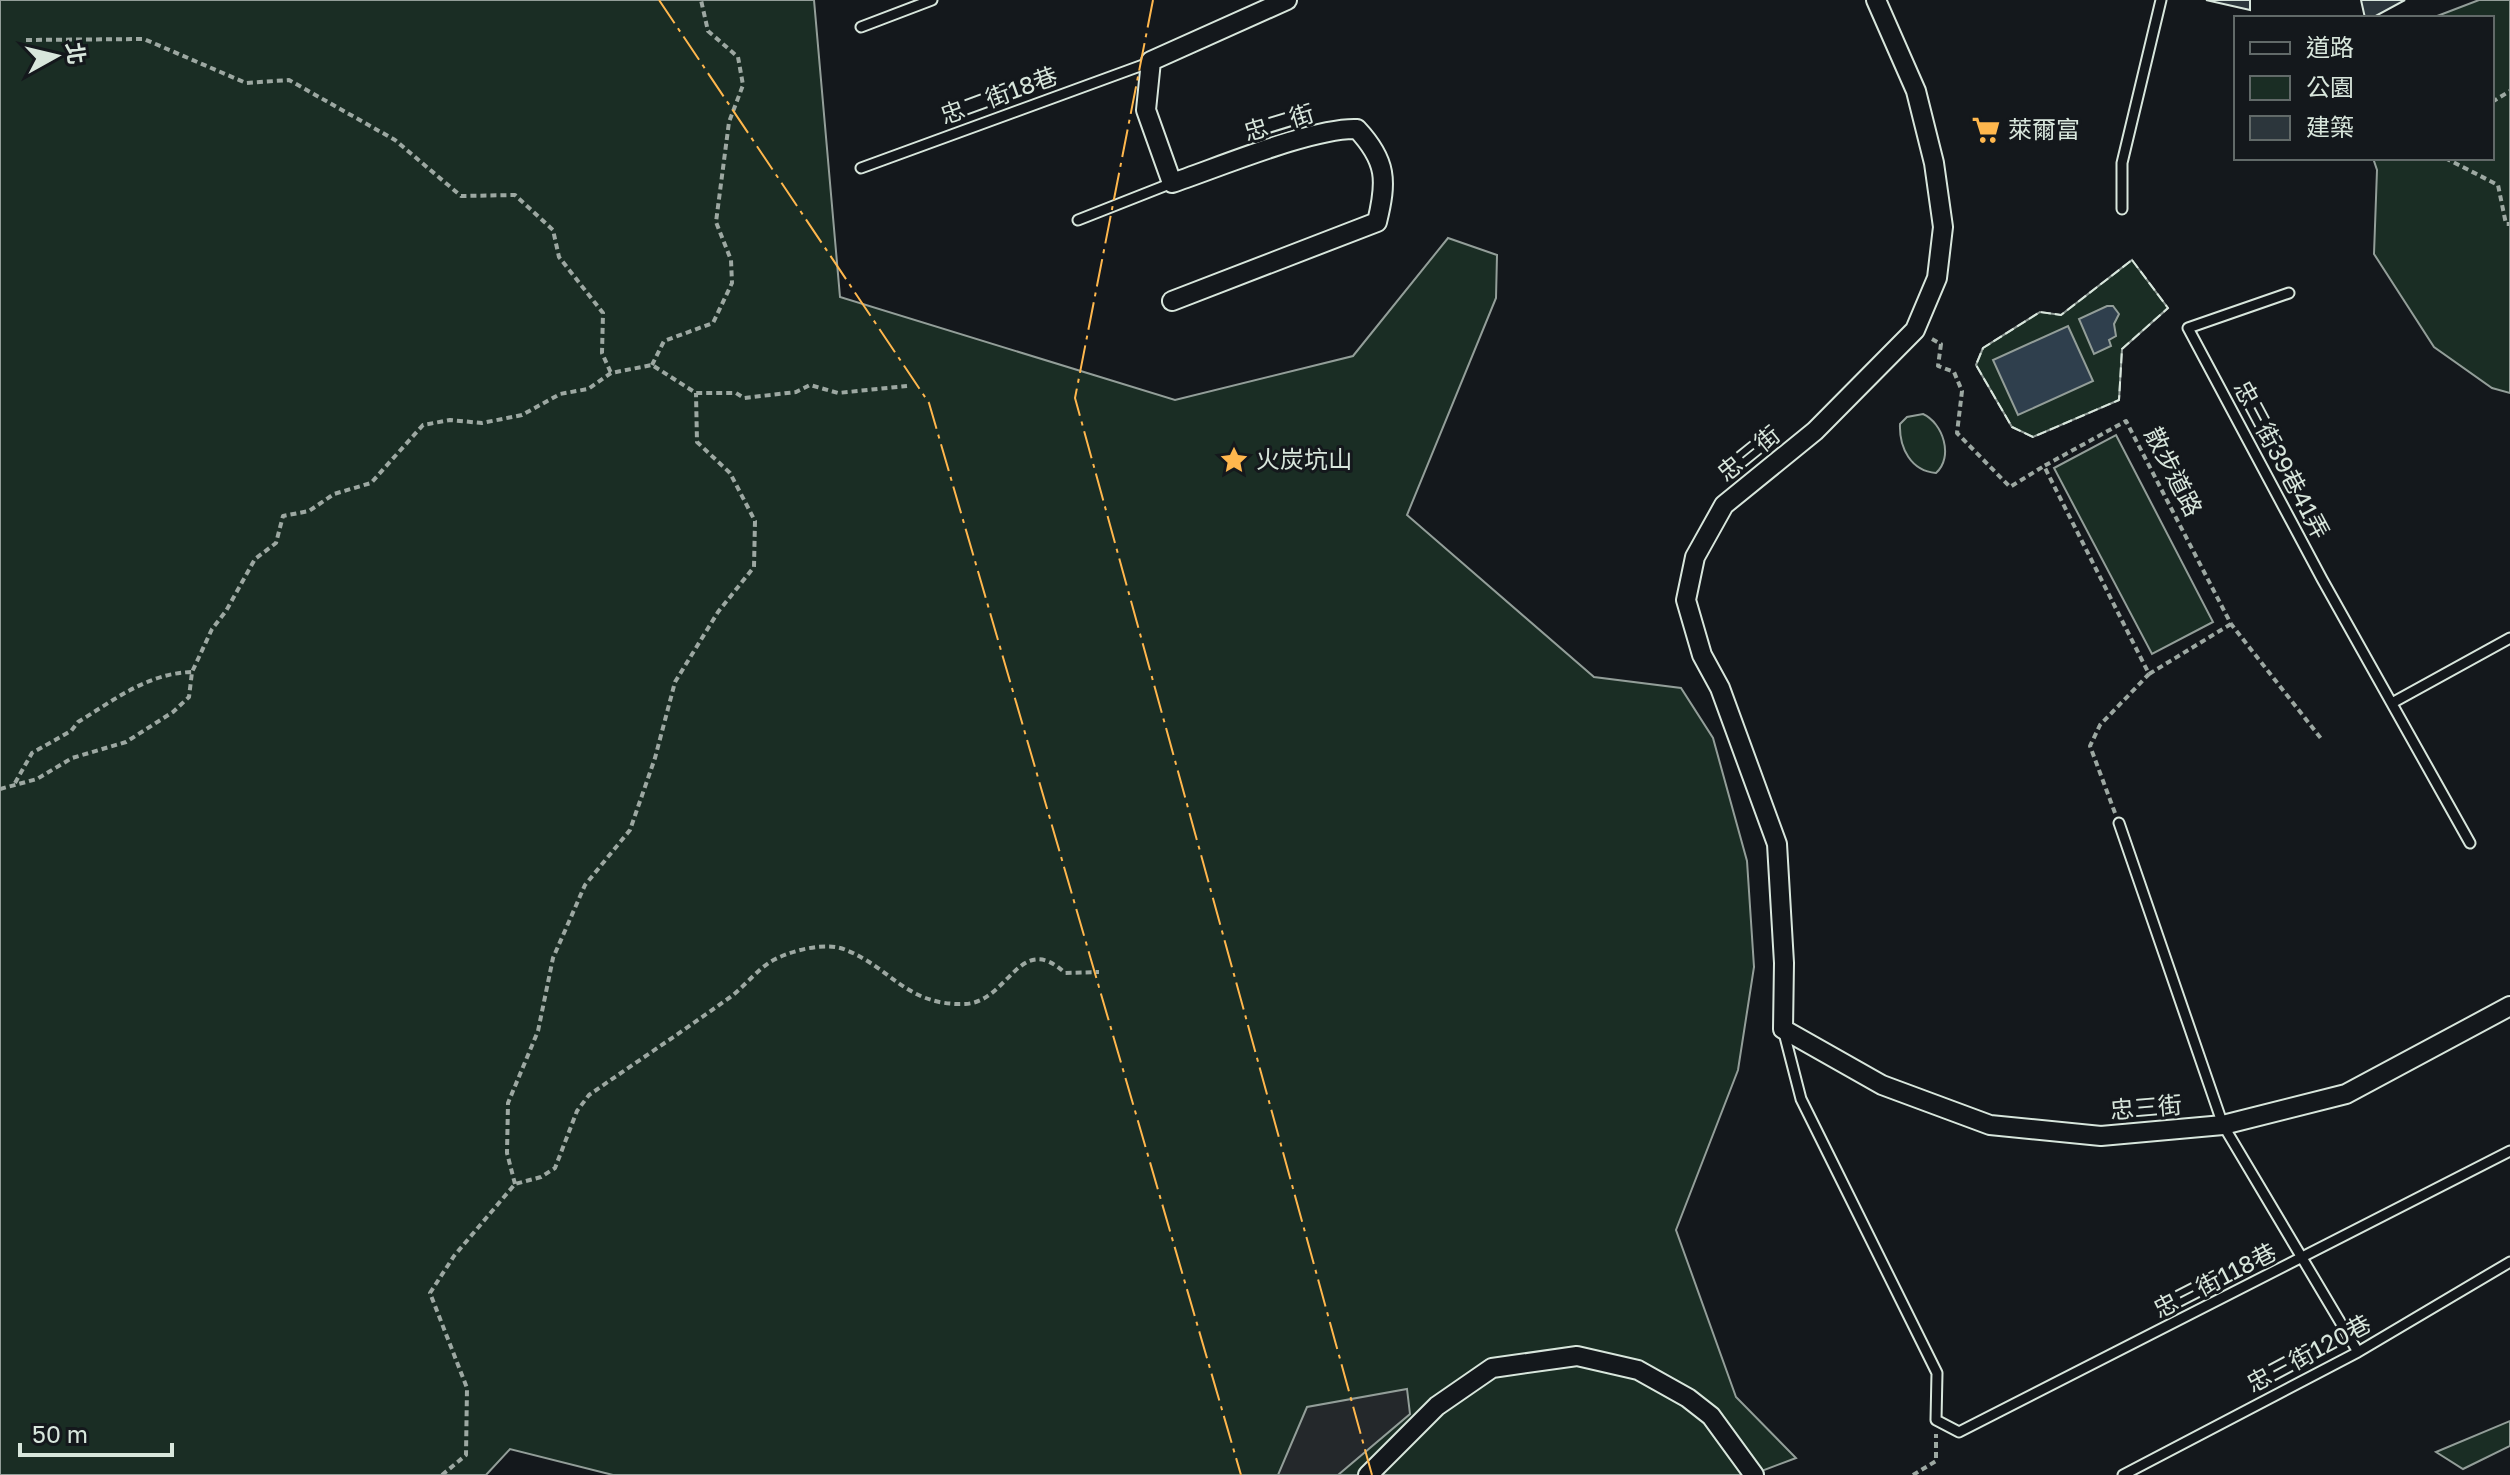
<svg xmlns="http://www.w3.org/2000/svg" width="2510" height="1475" font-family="'Golos Text','Noto Sans TC',sans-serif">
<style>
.green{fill:#1a2d24;stroke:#939e99;stroke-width:2}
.parking{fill:#24282b;stroke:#939e99;stroke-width:2}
.water{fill:#2f3f4d;stroke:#939e99;stroke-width:2}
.building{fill:#2c363c;stroke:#d8e6dc;stroke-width:2}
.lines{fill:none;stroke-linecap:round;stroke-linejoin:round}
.lane-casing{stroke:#d8e6dc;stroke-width:13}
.street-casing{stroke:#d8e6dc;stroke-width:22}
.path{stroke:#9da8a2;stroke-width:4;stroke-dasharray:6 4;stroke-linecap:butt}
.lane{stroke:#14181c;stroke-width:9}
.street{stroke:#14181c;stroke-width:18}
.fence{stroke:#d8e6dc;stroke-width:2;stroke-dasharray:10 4;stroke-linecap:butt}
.power{stroke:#ffb74d;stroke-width:2;stroke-dasharray:28 6 4 6;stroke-linecap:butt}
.labels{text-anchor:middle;stroke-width:6;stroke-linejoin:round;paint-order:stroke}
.street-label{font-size:24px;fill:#d8e6dc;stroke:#14181c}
.poi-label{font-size:24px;fill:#d8e6dc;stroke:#14181c;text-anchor:start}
</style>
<rect width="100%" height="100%" fill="#14181c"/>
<!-- green -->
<path class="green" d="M0 0H814L840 297 1175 400 1353 356 1448 238 1497 255 1496 298 1407 515 1594 677 1681 688 1713 738 1747 861 1754 967 1738 1070 1676 1230 1736 1397 1796 1458 1751 1475H613L510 1449 486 1475H0Z
M2479 0H2510V393L2492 388 2434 347 2374 254 2377 170 2373 158H2492V18H2432Z
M2132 260 2168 308 2122 349 2119 400 2033 437 2012 427 1976 365 1983 348 2040 312 2061 315Z
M1923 414C1943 423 1954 457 1936 473 1911 471 1899 448 1900 424L1907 417Z
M2116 435 2213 622 2152 654 2054 468Z
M2510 1421V1446L2463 1469 2436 1452Z"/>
<!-- parking -->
<path class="parking" d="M1407 1389 1410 1414 1338 1475H1278L1307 1407Z"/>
<!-- water -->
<path class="water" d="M2107 306H2113L2119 314 2114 324 2116 336 2109 340 2111 346 2094 354 2079 319Z
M2068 326 2093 381 2018 415 1993 360Z"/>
<!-- building -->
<path class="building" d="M2206 0H2250V10Z
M2361 0H2405L2372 18H2365Z"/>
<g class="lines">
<defs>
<path id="lane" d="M861 27 932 0
M861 168 1151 62
M2122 209V163L2161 0
M1078 220 1172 183
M2289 293 2188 328 2322 579 2470 843
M2392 703 2510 638
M2119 823 2223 1125 2358 1352
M1783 1029 1801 1099 1937 1373 1936 1420 1959 1432 2510 1151
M2123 1475 2358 1352 2510 1262"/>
<path id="street" d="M1876 0 1916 91 1934 163 1943 227 1937 278 1915 330 1815 431 1724 505 1695 557 1686 600 1702 655 1720 688 1777 844 1784 963 1783 1029 1882 1085 1990 1125 2101 1136 2223 1125 2346 1094 2510 1006
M1172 301 1377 222C1387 181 1387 161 1357 129 1314 127 1217 168 1172 183L1146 110 1151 61 1287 0
M1368 1475 1437 1406 1492 1368 1577 1356 1638 1370 1688 1398 1711 1416 1754 1475"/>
</defs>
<!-- lane casing -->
<use href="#lane" class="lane-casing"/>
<!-- street casing -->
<use href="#street" class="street-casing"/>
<!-- path -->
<path class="path" d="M26 40 144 39 246 83 289 80 395 140 461 196 515 195 553 230 559 257 603 313 602 353 611 373
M2492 102 2510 91
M2445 158 2498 185 2506 224H2510
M1932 339 1941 344 1938 366 1954 372 1962 391 1957 433 2010 487 2044 466
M652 365 664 341 713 323 732 283 731 260 716 222 729 122 743 85 738 57 708 31 701 0
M2231 624 2149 674 2044 466 2126 421 2231 624 2323 741
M15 783 32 753 71 731 78 722C114 700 148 673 192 672
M0 789 37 779 72 758 126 742 173 712 189 697 192 672 212 629 226 611 255 559 276 543 283 516 309 511 334 494 371 483 423 425 450 420 482 423 522 415 560 394 588 389 611 373 652 365 696 393H736L744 398 796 392 810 385 838 393 907 386
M2115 813 2090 746 2100 725 2149 674
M515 1184 507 1153 508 1103 538 1031 553 958 585 885 630 830 655 758 675 682 718 612 754 567 755 521 730 473 697 442 696 393
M442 1475 466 1455 467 1388 430 1293 454 1256 515 1184 541 1177 555 1168 577 1111 589 1095C635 1063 683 1031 729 998 743 988 755 972 770 962 788 951 826 941 846 950 891 968 907 1006 965 1004 1009 1002 1019 930 1065 973L1099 972
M1913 1475 1936 1461V1434"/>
<!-- lane -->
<use href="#lane" class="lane"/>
<!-- street -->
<use href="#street" class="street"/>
<!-- fence -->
<path class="fence" d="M2132 260 2168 308 2122 349 2119 400 2033 437 2012 427 1976 365 1983 348 2040 312 2061 315Z"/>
<!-- power -->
<path class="power" d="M659 0 929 403 1241 1475
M1153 0 1075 398 1372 1475"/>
</g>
<!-- icons -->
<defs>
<symbol id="supermarket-bare" viewBox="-9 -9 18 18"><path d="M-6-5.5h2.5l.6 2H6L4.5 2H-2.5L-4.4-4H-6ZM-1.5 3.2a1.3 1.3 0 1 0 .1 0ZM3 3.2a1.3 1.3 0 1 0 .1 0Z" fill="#ffb74d" stroke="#14181c" stroke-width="2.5" paint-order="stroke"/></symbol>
<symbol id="sight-bare" viewBox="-9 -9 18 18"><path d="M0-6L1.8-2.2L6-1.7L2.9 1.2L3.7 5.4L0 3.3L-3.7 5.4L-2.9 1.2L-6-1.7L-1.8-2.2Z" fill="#ffb74d" stroke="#14181c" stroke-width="2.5" paint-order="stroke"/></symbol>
</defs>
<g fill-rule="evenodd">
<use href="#supermarket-bare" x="1966" y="110" width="40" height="40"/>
<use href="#sight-bare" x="1214" y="440" width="40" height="40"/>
</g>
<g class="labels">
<!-- street labels -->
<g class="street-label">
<text transform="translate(999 96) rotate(-20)" y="8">忠二街18巷</text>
<text transform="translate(1279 123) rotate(-17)" y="8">忠二街</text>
<text transform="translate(1749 454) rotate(-39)" y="8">忠三街</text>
<text transform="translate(2281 460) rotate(62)" y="8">忠三街39巷41弄</text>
<text transform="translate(2173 472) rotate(63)" y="8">散步道路</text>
<text transform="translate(2146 1108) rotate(-5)" y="8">忠三街</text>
<text transform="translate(2215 1281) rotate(-27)" y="8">忠三街118巷</text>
<text transform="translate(2309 1354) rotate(-28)" y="8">忠三街120巷</text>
</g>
<!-- poi labels -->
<g class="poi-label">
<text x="2008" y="138">萊爾富</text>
<text x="1256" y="468">火炭坑山</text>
</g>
</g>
<!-- legend -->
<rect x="2234" y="16" width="260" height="144" fill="#14181c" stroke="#626a69" stroke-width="2"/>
<rect x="2250" y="42" width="40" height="12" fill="#14181c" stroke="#626a69" stroke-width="2"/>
<text x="2306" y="56" font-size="24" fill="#d8e6dc">道路</text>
<rect x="2250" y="76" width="40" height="24" fill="#1a2d24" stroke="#626a69" stroke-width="2"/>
<text x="2306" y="96" font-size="24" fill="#d8e6dc">公園</text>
<rect x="2250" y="116" width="40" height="24" fill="#2c363c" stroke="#626a69" stroke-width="2"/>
<text x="2306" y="136" font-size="24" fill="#d8e6dc">建築</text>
<!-- north arrow -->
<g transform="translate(56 56) rotate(82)" stroke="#14181c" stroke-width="6" paint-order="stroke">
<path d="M0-6L14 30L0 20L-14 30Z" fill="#d8e6dc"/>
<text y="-12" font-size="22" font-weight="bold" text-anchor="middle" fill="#d8e6dc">北</text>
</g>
<!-- scale -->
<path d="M20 1443v12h152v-12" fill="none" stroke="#d8e6dc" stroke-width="4"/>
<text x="32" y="1443" font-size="24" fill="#d8e6dc" stroke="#14181c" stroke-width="6" paint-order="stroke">50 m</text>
</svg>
